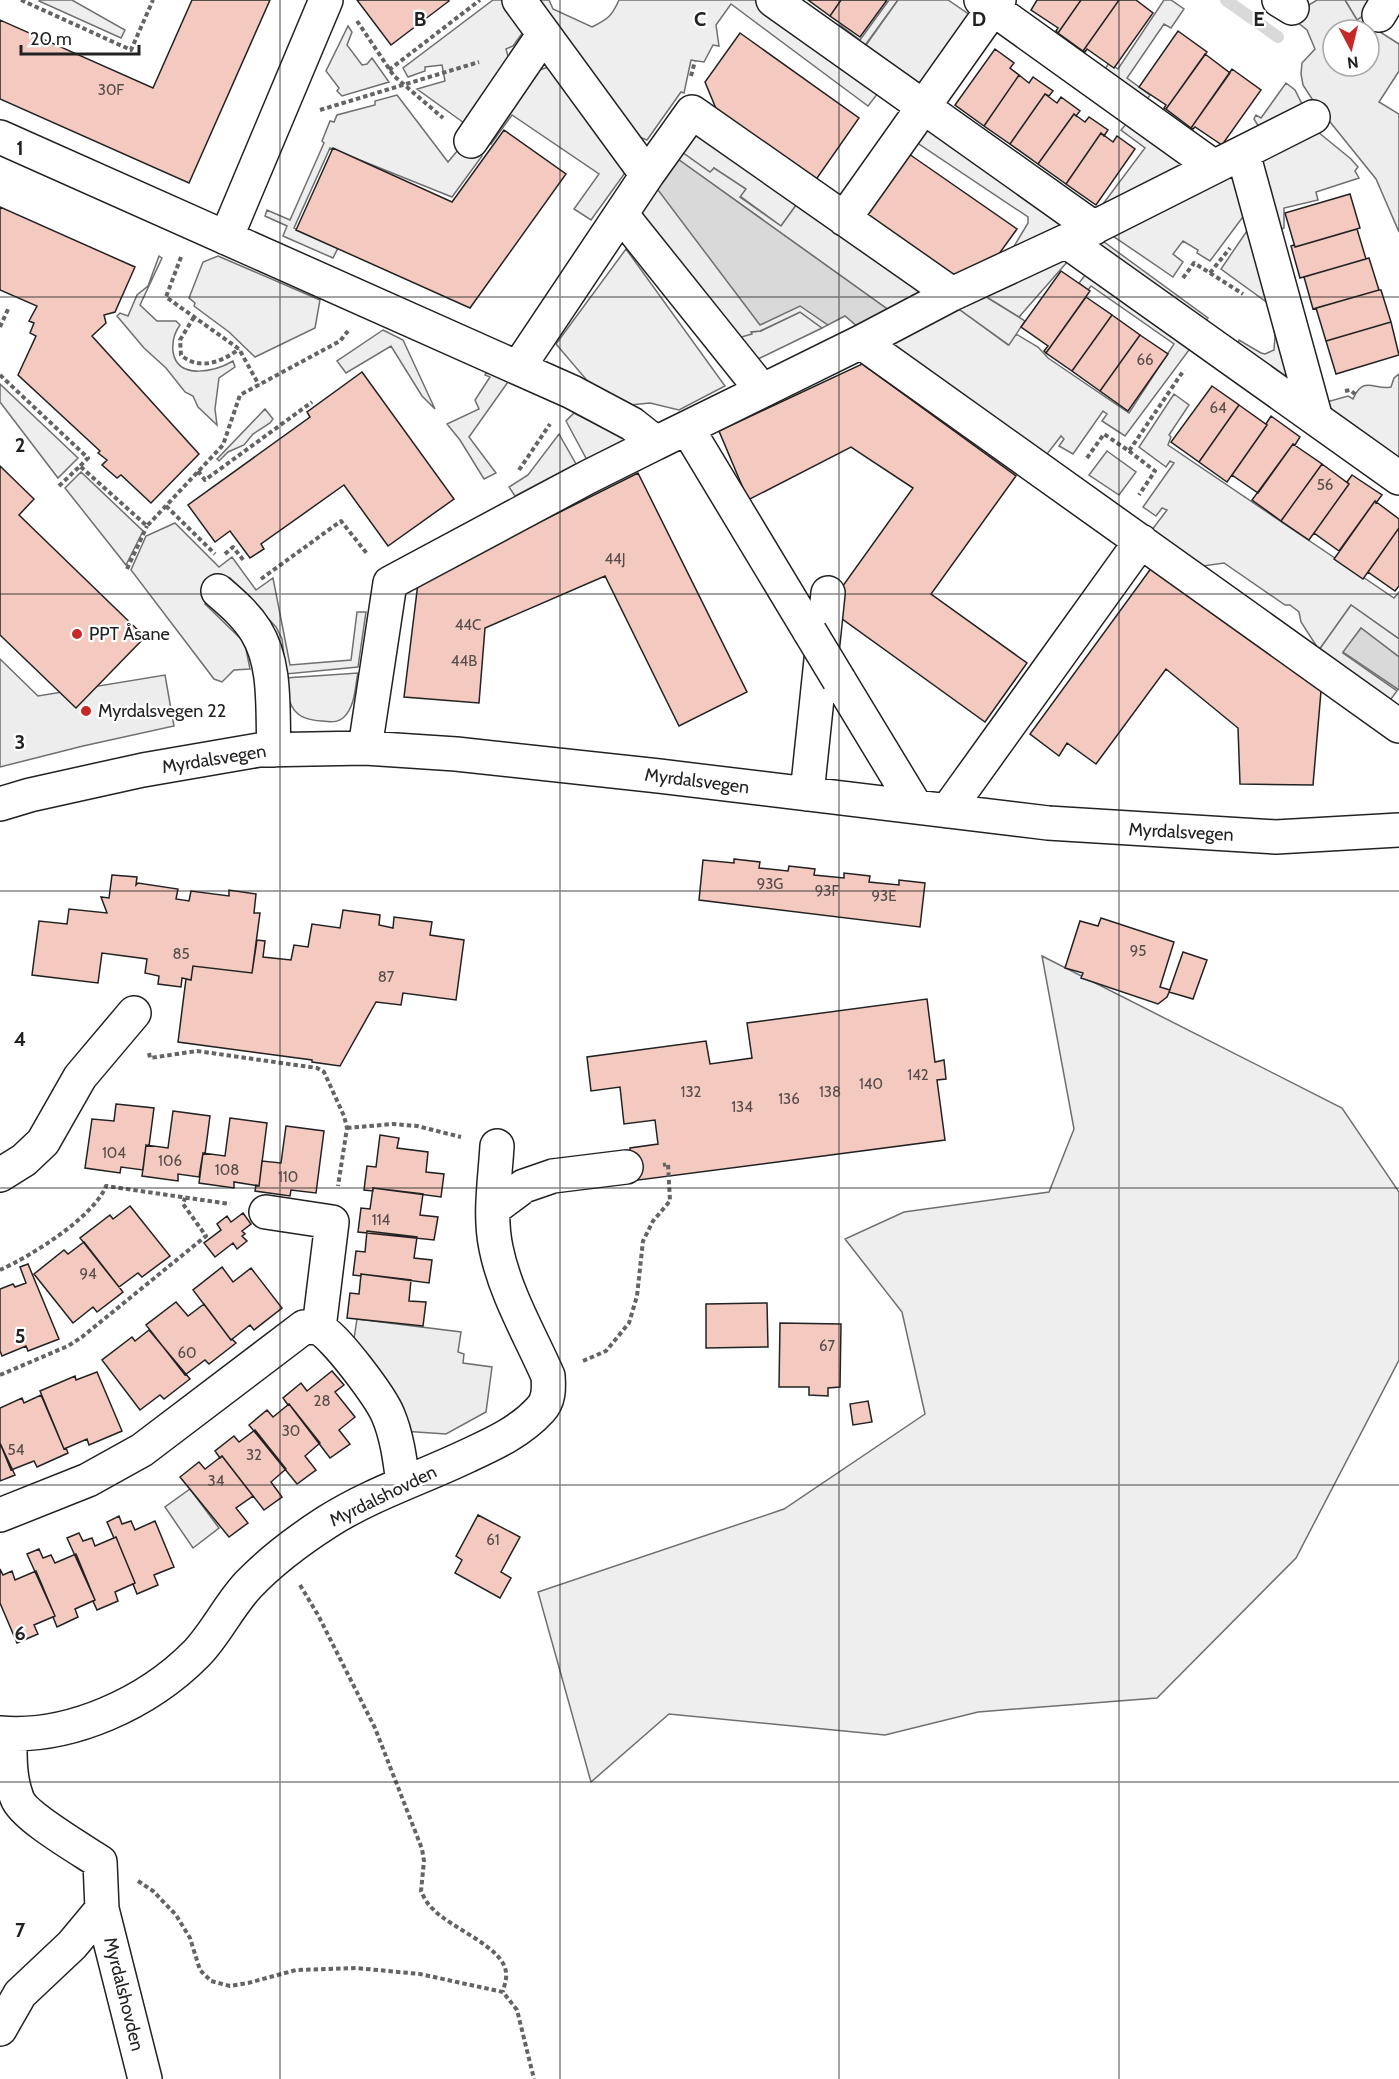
<svg xmlns="http://www.w3.org/2000/svg" width="1399" height="2079" font-family="Cabin,sans-serif">
<style>
.green{fill:#eee;stroke:#6f6f6f;stroke-width:1.5}
.parking{fill:#ededed;stroke:#6f6f6f;stroke-width:1.5;fill-rule:evenodd}
.water{fill:#d9d9d9;stroke:#6f6f6f;stroke-width:1.5}
.lines{fill:none;stroke-linecap:round;stroke-linejoin:round}
.stream{stroke:#d9d9d9;stroke-width:12}
.building{fill:#f3c9c0;stroke:#222;stroke-width:1.5}
.minor-casing{stroke:#222;stroke-width:36}
.path{stroke:#646464;stroke-width:4;stroke-dasharray:4.5 3;stroke-linecap:butt}
.minor{stroke:#fff;stroke-width:33}
.minor-bridge-casing{stroke:#222;stroke-width:36;stroke-linecap:butt}
.minor-bridge{stroke:#fff;stroke-width:33}
.grid{fill:none;stroke:#222;stroke-width:1.5;stroke-opacity:0.55}
.poi-dot{fill:#c62828;stroke:#fff;stroke-width:2}
.labels{text-anchor:middle;stroke-width:4.5;stroke-linejoin:round;paint-order:stroke}
.number-label{font-size:15px;fill:#564c4a}
.poi-label{font-size:18px;fill:#222;stroke:#fff;text-anchor:start}
.street-label{font-size:18px;fill:#222;stroke:#fff}
.grid-label{font-size:20px;text-anchor:middle;font-weight:bold;fill:#222;stroke:#fff;stroke-width:4.5;stroke-linejoin:round;paint-order:stroke}
</style>
<rect width="100%" height="100%" fill="#fff"/>
<!-- green -->
<path class="green" d="M40 0H72L125 30 121 38 39 1Z
M493 0H504L526 28 513 46 506 49 509 60 471 128 417 89 445 81 442 65 425 67V71L408 77 403 68Z
M528 0H549L553 9 592 27C608 19 612 16 619 0H758L882 88 868 106 731 4 716 25 719 46 713 45 704 62 691 60 684 93 681 92 647 140 637 136Z
M889 0H898L866 44 880 56 835 32 840 25 860 40Z
M1164 0H1171L1184 9 1171 28 1164 24 1127 78 1150 95 1144 104 1101 75 1109 63 1118 69Z
M1345 0H1377L1370 11 1357 20Z
M348 26 352 32 347 45 362 65 367 64 372 58 389 82 342 96 337 91 339 88 326 71Z
M555 65 630 166 591 220 574 209 599 174 512 115 491 144 484 140 533 72Z
M1286 83 1295 90 1305 110 1262 132 1254 119 1256 115 1261 118Z
M397 95 448 162 463 144 482 156 452 197 330 148 294 228 338 248 333 258 283 236 287 226 265 216 267 210 290 220 324 143 322 141 330 121 334 122 337 115 375 105V101Z
M1131 118 1197 164 1097 212 1145 148 1121 130Z
M924 120 1072 226 1010 253 1028 223V217L910 138Z
M696 123 802 197 781 226 740 196 745 189 714 168 711 173 679 150Z
M1318 132 1351 159 1358 167 1355 171 1359 178 1316 192 1318 200 1284 208V228L1272 232 1254 163Z
M1237 172 1248 210 1210 261 1197 253 1198 250 1183 241 1173 254 1183 262 1173 277 1110 234Z
M1251 225 1276 309 1221 269Z
M1100 239 1208 318 1202 326 1088 245Z
M626 249 725 386 679 410 650 403 630 405 590 384 556 344Z
M1069 254 1195 342 1125 436 1102 421 1107 414 1103 411 1073 454 1059 446 1064 439 1061 436 1044 458 883 345 956 307 1008 345 1016 334 1038 347 1048 358 1129 413 1174 344 1091 286 1088 290 1079 283 1086 274 1068 261 1019 317 983 295Z
M159 256 162 258 140 305 157 321H176L180 325C174 333 172 342 173 352 178 381 216 371 233 361L235 367 219 378 215 409 217 425 198 407 193 396 185 392 166 368 144 348 117 316 120 313 128 316 137 295 148 286Z
M218 256 320 300 315 328 255 357 229 332 194 306 195 303 189 298 203 262Z
M800 312 822 328 752 362 737 338 751 332 761 331Z
M1272 319 1302 397 1233 349 1239 340 1261 353 1265 354 1274 350 1275 336Z
M383 330 403 340 435 409 422 396 391 346 346 373 337 361Z
M487 372 508 382 469 437 496 473 484 479 460 440 447 424 479 409 475 400 490 377 485 375Z
M1399 374V467L1323 403 1348 396 1353 399C1364 374 1375 391 1391 387L1394 378Z
M0 384 78 458 58 478 0 402Z
M1174 394 1189 405 1169 435 1171 437 1168 445 1394 598 1399 592V639L1351 605 1319 650 1301 622 1299 612 1290 605H1285L1224 563 1196 567 1148 535 1167 510 1162 508 1156 516 1143 507 1174 463 1170 461 1166 467 1139 447Z
M265 409 273 419 270 423 253 434 244 445 228 452 219 461 217 459Z
M574 413 626 439 587 460 566 421Z
M559 434 576 464 515 496 509 487 528 475Z
M1107 451 1136 472 1119 495 1089 475Z
M81 472 143 531 126 565 65 488Z
M175 523 219 567 232 557 256 590 273 578 290 665 351 660 357 612H366L358 667 286 674 282 639 276 627 230 578 205 604 241 639 246 649 250 669 234 670 222 682 214 679 131 570 146 536Z
M358 673C355 687 355 707 344 717 338 723 330 722 322 721 291 720 289 704 285 678Z
M1042 956 1342 1108 1399 1192V1360L1296 1558 1157 1698 978 1712 885 1735 669 1714 591 1782 538 1592 784 1509 925 1414 902 1312 845 1239 904 1212 1049 1192 1074 1129Z
M190 1489 219 1528 193 1548 165 1507Z"/>
<!-- parking -->
<path class="parking" d="M898 0H948L973 17 924 86 866 45Z
M1317 0H1345L1357 20 1370 11 1386 19 1380 32 1399 44V71L1379 102 1399 114V232L1376 179 1314 102 1303 85 1301 74 1302 63 1315 49 1307 30 1287 14 1303 5H1309ZM1333 30H1369V66H1333Z
M679 150 710 172 714 168 746 189 740 197 781 226 802 197 933 291 890 311 675 157Z
M655 186 801 306 828 325 822 328 800 312 760 331 751 332 752 334 738 338 632 212Z
M983 295 1025 321 1009 345 956 307Z
M1351 605 1399 639V657L1361 628 1343 653 1397 691 1388 703 1319 650Z
M0 659 38 696 165 675 174 726 83 746 0 767Z
M357 1319 461 1332 458 1352 464 1354 463 1363 492 1367 486 1412 446 1434 402 1431 353 1345Z"/>
<!-- water -->
<path class="water" d="M675 157 890 311 858 327 845 316 828 325 800 306 760 325 655 186Z
M1361 628 1399 657V690L1343 652Z"/>
<g class="lines">
<!-- stream -->
<path class="stream" d="M1226 0 1278 37"/>
</g>
<!-- building -->
<path class="building" d="M192 0H270L189 183 0 99V20L153 88Z
M357 0H449V1L391 45Z
M808 0H841L830 16Z
M841 0H887L860 37 830 16Z
M1037 0H1081L1058 33 1056 31 1058 28 1031 10Z
M1081 0H1119L1083 51 1058 33Z
M1119 0H1136L1153 13 1114 68 1087 49 1085 52 1083 51Z
M1178 31 1207 52 1166 109 1164 108 1166 105 1139 87Z
M740 33 859 118 815 181 717 111 705 82Z
M995 49 1014 63 1010 68 1019 75 984 126 955 105Z
M1205 54 1230 73 1191 128 1166 109Z
M1232 69 1261 90 1222 145 1195 127 1193 129 1191 128Z
M1019 75 1029 83 1033 77 1053 91 1049 96 1045 94 1010 144 984 126Z
M1045 94 1057 103 1061 97 1080 111 1076 116 1074 114 1038 164 1010 144Z
M1074 114 1085 122 1089 117 1108 130 1104 136 1101 133 1066 184 1038 164Z
M504 130 566 174 470 308 296 230 333 148 452 202Z
M1101 133 1113 142 1117 136 1135 149 1096 205 1066 184Z
M909 154 1017 229 996 258 954 279 865 217Z
M1350 194 1360 228 1295 247 1285 213Z
M0 207 135 267 115 312 104 315 106 323 92 336 199 454 151 503 121 475 117 478 102 465 107 460 98 453 100 451 18 375 36 336 30 333 34 323 29 321 37 306 0 290Z
M1357 229 1366 259 1300 278 1291 246 1294 245 1295 247Z
M1369 258 1379 290 1313 309 1304 277Z
M1061 271 1090 291 1046 353 1044 351 1048 346 1021 327Z
M1379 290H1381L1391 322 1326 341 1316 308Z
M1086 297 1112 315 1072 371 1046 353Z
M1112 315 1140 335 1100 391 1072 371Z
M1391 322 1399 355 1336 374 1326 341Z
M1140 335 1168 354 1128 411 1100 391Z
M862 364 1016 476 931 594 1027 663 985 722 827 608 913 488 851 447 748 500 719 431Z
M362 372 454 499 388 546 344 485 261 544 264 549 250 558 230 531 215 542 188 505 310 417 307 412Z
M1212 386 1239 405 1199 462 1171 442Z
M1239 405 1267 425 1227 482 1199 462Z
M1271 416 1300 437 1295 445 1293 444 1258 493 1232 475 1267 425 1266 424Z
M1293 444 1322 464 1281 521 1252 500Z
M1322 464 1349 484 1309 540 1281 521Z
M0 466 34 499 19 515 145 637 76 708 0 635Z
M638 473 747 692 679 726 605 576 485 628 479 703 404 697 418 583Z
M1352 475 1382 495 1376 503 1375 501 1339 551 1314 533 1349 484 1347 482Z
M1375 501 1399 519V528L1363 579 1334 559Z
M1399 528V586L1395 591 1368 572Z
M1152 567 1321 691 1313 785 1240 784 1238 728 1166 669 1096 764 1067 743 1059 756 1030 734Z
M734 859 760 862 759 868 788 871 789 866 815 869 814 875 844 878V873L870 876 869 882 899 885V880L925 883 920 927 699 900 703 860 734 863Z
M112 875 137 877 136 885 138 883 178 889 176 899 189 901 191 891 229 896V890L256 894 254 913H260L252 973 193 966 191 980 182 978 181 987 158 984 159 976 145 973 147 959 102 953 98 983 32 975 39 921 67 924 69 909 107 913 101 897 109 898Z
M343 910 380 915 379 925 393 928 394 917 432 922 430 935 464 940 456 1000 403 993 401 1005 376 1002 340 1066 312 1062V1060L178 1042 186 979 191 980 193 966 252 973 257 940 265 941 263 957 291 960 294 945 308 947 312 924 340 928Z
M1101 918 1174 942 1160 987 1170 990 1167 997 1158 1004 1081 978 1083 973 1065 968 1080 921 1098 926Z
M1183 952 1207 960 1193 999 1169 992Z
M927 999 935 1062 944 1060 946 1079 937 1080 945 1140 631 1181 630 1148 658 1144 655 1120 624 1124 620 1087 591 1091 587 1057 706 1041 710 1064 752 1058 747 1023Z
M116 1104 154 1108 149 1146 146 1145 143 1170 121 1167 120 1173 85 1168 92 1119 114 1121Z
M173 1111 210 1116 205 1154 203 1153 199 1177 178 1174V1181L142 1176 146 1145 168 1148Z
M230 1118 267 1123 259 1186 234 1182V1188L199 1183 203 1153 225 1156Z
M286 1126 324 1131 316 1193 291 1190 290 1196 255 1191 256 1185 259 1186 262 1161 281 1163Z
M380 1135 399 1138 397 1148 428 1152 426 1172 444 1174 441 1197 373 1188V1191L364 1190 367 1166 376 1167Z
M373 1188 423 1194 420 1215 438 1217 434 1240 358 1232 361 1208 370 1209Z
M130 1206 170 1256 142 1277 138 1273 119 1287 80 1238 110 1215 113 1219Z
M243 1213 251 1224 242 1231 245 1234 242 1236 247 1241 237 1249 233 1243 215 1257 204 1243 221 1230 217 1224 227 1216 231 1222Z
M367 1231 417 1237 414 1258 432 1260 429 1283 361 1274V1276L353 1275 356 1251 365 1252Z
M84 1242 123 1292 97 1312 93 1307 73 1323 34 1274 64 1250 68 1254Z
M28 1264 59 1339 28 1351 26 1346 2 1356 0 1351V1289L13 1284 15 1287 26 1283 20 1267Z
M222 1267 233 1282 251 1268 282 1308 254 1330 250 1325 231 1340 193 1290Z
M361 1274 411 1280 409 1301 426 1302 423 1326 347 1318 350 1293 359 1294Z
M176 1302 188 1316 204 1304 231 1340 232 1339 236 1343 209 1364 205 1360 185 1375 146 1325Z
M767 1303 768 1347 706 1348V1304Z
M780 1323 841 1324 840 1387 828 1388V1396L809 1395V1387H779Z
M149 1330 190 1379 164 1399 160 1395 140 1410 102 1360 132 1337 135 1341Z
M332 1371 344 1385 335 1392 355 1417 339 1430 350 1444 330 1458 289 1404 288 1405 283 1398 301 1383 307 1391Z
M97 1372 122 1431 89 1445 87 1439 64 1449 40 1391 75 1376 76 1380Z
M41 1395 64 1449 66 1448 68 1453 37 1467 34 1461 11 1470 0 1443V1408L22 1398 24 1403Z
M868 1401 872 1422 853 1425 850 1404Z
M289 1404 320 1443 305 1456 316 1470 297 1484 249 1425 267 1410 273 1417Z
M255 1430 286 1469 271 1482 282 1497 264 1510 222 1456 220 1458 215 1451 234 1436 239 1442Z
M0 1443 15 1475 0 1481Z
M222 1456 253 1496 236 1508 248 1523 229 1537 180 1477 199 1462 205 1469Z
M478 1515 520 1537 501 1572 511 1578 500 1598 455 1573 462 1560 456 1556Z
M119 1516 122 1524 131 1521 135 1530 155 1521 174 1567 154 1575 158 1585 137 1594 133 1584 135 1583 116 1537 114 1538 107 1522Z
M79 1533 83 1541 92 1538 95 1546 116 1537 135 1583 115 1592 118 1601 97 1610 93 1601 95 1600 67 1538Z
M39 1549 43 1558 51 1555 55 1563 76 1554 95 1600 75 1609 78 1617 57 1627 53 1617 55 1616 27 1554Z
M0 1569 3 1575 12 1571 15 1580 36 1571 55 1616 34 1625 38 1634 17 1643 0 1603Z"/>
<g class="lines">
<defs>
<path id="minor" d="M773 0 1094 228
M981 0 1214 167
M1279 0 1292 8
M1379 15 1388 0
M0 137 572 392 632 424 656 443 861 342 952 294 1066 241 1399 478
M471 141 544 34
M1243 153 1316 419
M647 175 692 112 952 294
M621 214 761 389
M844 219 999 0
M226 238 326 0
M1073 238 1313 117
M861 342 1399 726
M518 368 647 175 519 0
M687 428 810 632
M218 591C232 603 246 615 256 631 277 665 272 711 274 750
M839 680 916 807
M365 748 390 583 588 477 656 443
M807 794 828 593
M0 804 30 795 143 770 259 750 365 748 456 754 659 776 1048 823 1276 837 1399 830
M947 811 1141 541
M0 1175 24 1160 43 1142 80 1077 134 1013
M493 1209 524 1186 553 1176 626 1167
M266 1212 332 1222 319 1328
M0 1515 88 1480 142 1450 304 1327C308 1328 314 1327 318 1328 334 1334 381 1398 388 1415 397 1436 400 1460 403 1483
M0 1733C70 1739 148 1703 197 1653 217 1632 229 1605 249 1584 272 1560 299 1540 327 1522 371 1494 421 1478 467 1456 493 1444 520 1432 540 1410 549 1401 549 1389 548 1376 530 1335 505 1293 496 1248 489 1215 495 1180 497 1146
M102 1909 145 2079
M0 2029 20 1994 72 1945 102 1909 100 1862C82 1850 23 1816 17 1798 9 1777 10 1755 10 1734"/>
</defs>
<!-- minor casing -->
<use href="#minor" class="minor-casing"/>
<!-- path -->
<path class="path" d="M21 0 131 50 153 0
M357 21 394 76 443 118
M389 70 480 0
M691 76 695 61
M320 110 479 62
M181 257 166 297 239 349 259 385
M1210 273 1243 294
M1183 278 1194 263 1210 273 1230 248
M194 317 180 340 181 355C199 371 222 362 239 349
M0 327 9 307
M0 375 88 458 80 466
M1345 391 1350 390 1355 394
M1129 451 1155 471 1139 495
M1087 458 1104 434 1129 451 1184 370
M519 470 550 424
M198 471 205 480 312 402
M59 486 80 466 147 526 223 445 240 395 340 341 348 331
M166 506 215 554
M225 554 233 547 244 561
M127 569 147 526
M261 579 341 521 368 555
M149 1053 150 1058 197 1051 317 1068 324 1072 344 1116 347 1128 338 1186
M347 1128 393 1124 417 1126 461 1137
M0 1270C31 1256 94 1217 106 1186L230 1204
M583 1361 606 1351 629 1323 637 1296 643 1241 653 1221 670 1201 668 1164 663 1165
M0 1375 68 1346 82 1337 206 1236 183 1204 185 1198
M300 1585 318 1615 375 1728 422 1849 424 1861 421 1891C424 1898 428 1905 434 1910 451 1928 505 1948 506 1973 507 1979 504 1986 503 1992
M138 1881 153 1891 176 1915 190 1938 200 1970 211 1981 230 1986 248 1983 296 1970 356 1968 420 1974 503 1992 517 2010 534 2079"/>
<!-- minor -->
<use href="#minor" class="minor"/>
<defs>
<path id="minor-bridge" d="M810 632 839 680"/>
</defs>
<!-- minor-bridge casing -->
<use href="#minor-bridge" class="minor-bridge-casing"/>
<!-- minor-bridge -->
<use href="#minor-bridge" class="minor-bridge"/>
</g>
<!-- grid -->
<path class="grid" d="M280 0V2079M560 0V2079M839 0V2079M1119 0V2079M0 297H1399M0 594H1399M0 891H1399M0 1188H1399M0 1485H1399M0 1782H1399"/>
<!-- markers -->
<g class="poi-dot">
<circle cx="77" cy="634" r="6"/>
<circle cx="86" cy="711" r="6"/>
</g>
<g class="labels">
<!-- number labels -->
<g class="number-label">
<text x="111" y="95">30F</text>
<text x="1145" y="365">66</text>
<text x="1218" y="413">64</text>
<text x="1325" y="490">56</text>
<text x="615" y="564">44J</text>
<text x="468" y="630">44C</text>
<text x="464" y="666">44B</text>
<text x="770" y="889">93G</text>
<text x="827" y="896">93F</text>
<text x="884" y="901">93E</text>
<text x="1138" y="956">95</text>
<text x="181" y="959">85</text>
<text x="386" y="982">87</text>
<text x="918" y="1080">142</text>
<text x="871" y="1089">140</text>
<text x="691" y="1097">132</text>
<text x="830" y="1097">138</text>
<text x="789" y="1104">136</text>
<text x="742" y="1112">134</text>
<text x="114" y="1158">104</text>
<text x="170" y="1166">106</text>
<text x="227" y="1175">108</text>
<text x="288" y="1182">110</text>
<text x="381" y="1225">114</text>
<text x="88" y="1279">94</text>
<text x="827" y="1351">67</text>
<text x="187" y="1358">60</text>
<text x="322" y="1406">28</text>
<text x="291" y="1436">30</text>
<text x="16" y="1455">54</text>
<text x="254" y="1460">32</text>
<text x="216" y="1486">34</text>
<text x="493" y="1545">61</text>
</g>
<!-- poi labels -->
<g class="poi-label">
<text x="89" y="640">PPT Åsane</text>
<text x="98" y="717">Myrdalsvegen 22</text>
</g>
<!-- street labels -->
<g class="street-label">
<text transform="translate(214 759) rotate(-9)" y="6">Myrdalsvegen</text>
<text transform="translate(697 781) rotate(7)" y="6">Myrdalsvegen</text>
<text transform="translate(1181 832) rotate(3)" y="6">Myrdalsvegen</text>
<text transform="translate(383 1496) rotate(-26)" y="6">Myrdalshovden</text>
<text transform="translate(124 1994) rotate(76)" y="6">Myrdalshovden</text>
</g>
</g>
<g class="grid-label">
<text x="420" y="26">B</text>
<text x="700" y="26">C</text>
<text x="979" y="26">D</text>
<text x="1259" y="26">E</text>
<text x="20" y="155">1</text>
<text x="20" y="452">2</text>
<text x="20" y="749">3</text>
<text x="20" y="1046">4</text>
<text x="20" y="1343">5</text>
<text x="20" y="1640">6</text>
<text x="20" y="1937">7</text>
</g>
<!-- north arrow -->
<g transform="translate(1351 48) rotate(173)"><circle r="28" fill="#ffffff" stroke="#a7a7a7" stroke-width="1.5"/>
<path d="M0-4.5L10 22L0 15L-10 22Z" fill="#c62828"/>
<text y="-9" font-size="16" font-weight="bold" text-anchor="middle" fill="#222222">N</text>
</g>
<!-- scale -->
<path d="M21 45v9h118v-9" fill="none" stroke="#222222" stroke-width="3"/>
<text x="30" y="45" font-size="18" fill="#222222" stroke="#ffffff" stroke-width="4.5" paint-order="stroke">20 m</text>
</svg>
